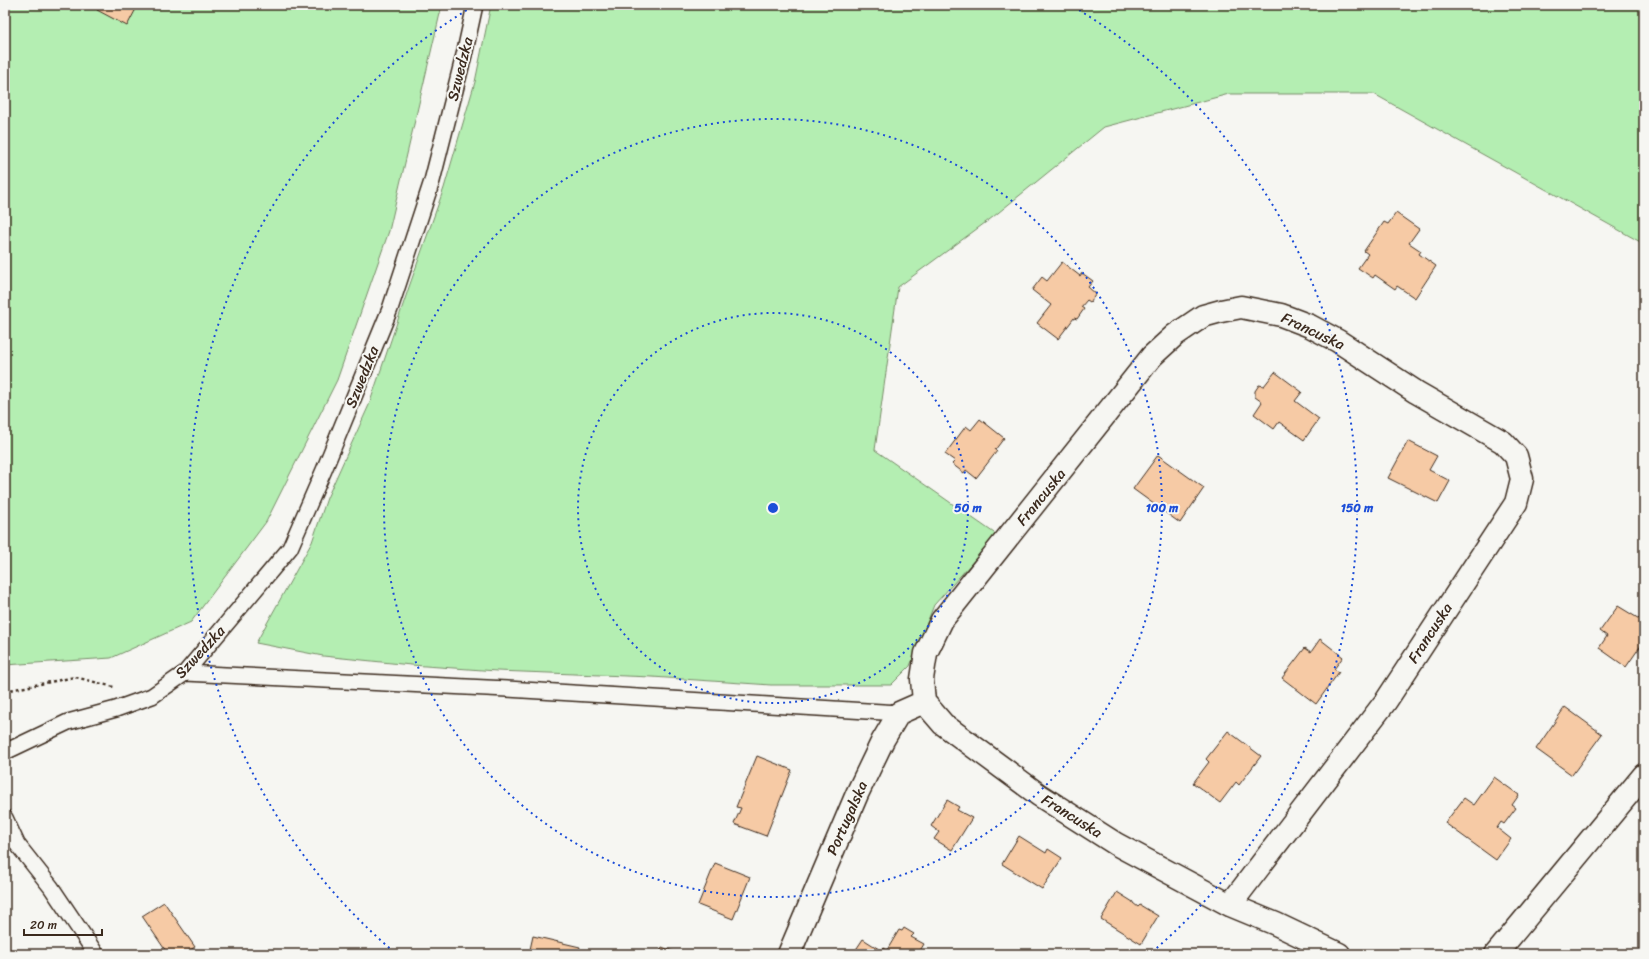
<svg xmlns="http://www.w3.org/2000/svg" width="1649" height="959" font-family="Sriracha,sans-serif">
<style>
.green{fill:#b4eeb2;stroke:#788c68}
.building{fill:#f6caa5;stroke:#3b2a1e}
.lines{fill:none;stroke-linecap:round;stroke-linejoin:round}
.service-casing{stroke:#3b2a1e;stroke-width:18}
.minor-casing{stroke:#3b2a1e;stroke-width:25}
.path{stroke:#3b2a1e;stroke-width:2.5;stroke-dasharray:3 3;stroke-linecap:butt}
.service{stroke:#f6f6f2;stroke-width:15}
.minor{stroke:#f6f6f2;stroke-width:22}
.ring{fill:none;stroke:#1d4ed8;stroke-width:2;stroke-dasharray:2 4}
.labels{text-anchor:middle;stroke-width:4;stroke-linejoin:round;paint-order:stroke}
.street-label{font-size:15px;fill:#3b2a1e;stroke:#f6f6f2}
.centre{fill:#1d4ed8;stroke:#f6f6f2;stroke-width:2}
.ring-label{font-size:12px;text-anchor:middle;font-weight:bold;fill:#1d4ed8;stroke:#f6f6f2;stroke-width:4;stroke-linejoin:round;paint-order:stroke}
</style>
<rect width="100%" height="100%" fill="#f6f6f2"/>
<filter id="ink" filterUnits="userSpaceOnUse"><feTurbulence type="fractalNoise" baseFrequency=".025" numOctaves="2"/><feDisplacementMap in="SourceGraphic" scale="8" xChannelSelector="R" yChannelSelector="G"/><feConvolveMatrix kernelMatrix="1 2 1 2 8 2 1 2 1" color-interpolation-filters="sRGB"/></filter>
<g filter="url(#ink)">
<!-- green -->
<path class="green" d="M5 5H442L389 231 337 380 266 522 191 622 111 658 5 665Z
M491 5H1644V244L1374 94H1229L1104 127 993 217 898 287 875 450 997 535 934 605 910 666 891 685H771L652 677 497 671 411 665 323 656 256 643 312 542 327 498 369 405 409 287 444 188 475 82Z"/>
<!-- building -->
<path class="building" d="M100 5H138L127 26 97 10Z
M1396 213 1419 229 1409 243 1421 251 1419 254 1436 266 1415 298 1397 286 1395 289 1375 275 1373 278 1358 268 1368 254 1364 251 1384 222 1388 224Z
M1062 262 1080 276 1082 273 1093 281 1088 287 1096 294 1090 302 1087 300 1081 307 1084 309 1077 319 1074 318 1058 339 1037 323 1051 305 1032 290 1042 277 1047 281Z
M1275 372 1302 392 1295 401 1319 419 1304 440 1279 422 1274 429 1254 414 1262 402 1255 397V391L1259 385 1264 386Z
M980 419 1004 438 995 450 997 451 976 478 966 470 964 473 952 464 955 461 945 454 966 426 971 430Z
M1408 441 1437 456 1429 470 1450 481 1438 503 1388 478Z
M1158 455 1204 488 1180 523 1133 489Z
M1618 606 1641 620 1640 621 1644 624V641L1626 667 1599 648 1607 636 1600 631Z
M1320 639 1343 657 1334 669 1339 672 1316 704 1282 678 1305 648 1311 652Z
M1565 707 1602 734 1572 775 1536 749Z
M1228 731 1261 756 1239 785 1236 782 1220 803 1193 783 1209 762 1206 759Z
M757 756 792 770 766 836 734 824 741 808 736 807Z
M1494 777 1519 795 1512 805 1516 808 1504 824 1501 822 1497 828 1511 839 1496 860 1445 823 1464 798 1474 805Z
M947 800 959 807 957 810 972 818 952 850 934 839 939 832 931 826Z
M1019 836 1046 853 1048 849 1062 858 1042 889 1002 864Z
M715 863 750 877 733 919 698 905Z
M1117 892 1133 902V903L1138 907 1140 905 1158 916 1141 944 1101 919Z
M164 902 195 947 183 954H168L142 916Z
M904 928 914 934 911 937 924 944 918 954H853L863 939 882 951 884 948 887 950 899 930 902 931Z
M533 936 580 947 578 954H529Z
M662 947 680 954H659Z"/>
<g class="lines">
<defs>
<path id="service" d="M185 673 507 689 899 713
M5 752 68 722 116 709 152 696 185 673 290 548 324 470 390 309 432 181 465 51 475 5
M5 818 17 844 51 887 96 954"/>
<path id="minor" d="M1230 905 1386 701 1516 503 1522 479 1516 456 1503 442 1416 392 1338 341 1310 326 1281 315 1241 307 1221 311 1203 316 1175 335 1152 356 942 620 926 653 922 679 924 702 943 724 1039 795 1116 844 1230 905 1276 924 1339 954
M789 954 857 794 883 740 899 713 924 702
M1496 954 1644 775"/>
</defs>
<!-- service casing -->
<use href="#service" class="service-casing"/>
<!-- minor casing -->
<use href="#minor" class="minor-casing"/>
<!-- path -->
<path class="path" d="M5 691 75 677 114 687"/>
<!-- service -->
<use href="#service" class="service"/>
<!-- minor -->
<use href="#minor" class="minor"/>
</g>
</g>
<!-- distance rings -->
<g class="ring">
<circle cx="773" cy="508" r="195"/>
<circle cx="773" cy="508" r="389"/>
<path d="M394 952A584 584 0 0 1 472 7M1074 7A584 584 0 0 1 1152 952"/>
</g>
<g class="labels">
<!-- street labels -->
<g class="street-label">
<text transform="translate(460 69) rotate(-76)" y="5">Szwedzka</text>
<text transform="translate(1313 331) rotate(25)" y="5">Francuska</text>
<text transform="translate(362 377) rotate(-68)" y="5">Szwedzka</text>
<text transform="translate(1041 497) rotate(-51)" y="5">Francuska</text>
<text transform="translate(1430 633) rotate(-57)" y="5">Francuska</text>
<text transform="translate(200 652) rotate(-47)" y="5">Szwedzka</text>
<text transform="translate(1072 816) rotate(32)" y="5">Francuska</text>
<text transform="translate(847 818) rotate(-66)" y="5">Portugalska</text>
</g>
</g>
<circle cx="773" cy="508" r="6" class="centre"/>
<g class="ring-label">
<text x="968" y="512">50 m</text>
<text x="1162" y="512">100 m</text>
<text x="1357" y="512">150 m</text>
</g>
<!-- margin -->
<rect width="1649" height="959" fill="none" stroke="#f6f6f2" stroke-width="20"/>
<rect x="10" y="10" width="1629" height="939" fill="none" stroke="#3b2a1e" stroke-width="1.5" filter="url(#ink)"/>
<!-- scale -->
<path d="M24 929v6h78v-6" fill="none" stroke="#3b2a1e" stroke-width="2"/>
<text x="30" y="929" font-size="12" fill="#3b2a1e" stroke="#f6f6f2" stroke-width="3" paint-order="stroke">20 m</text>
</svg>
